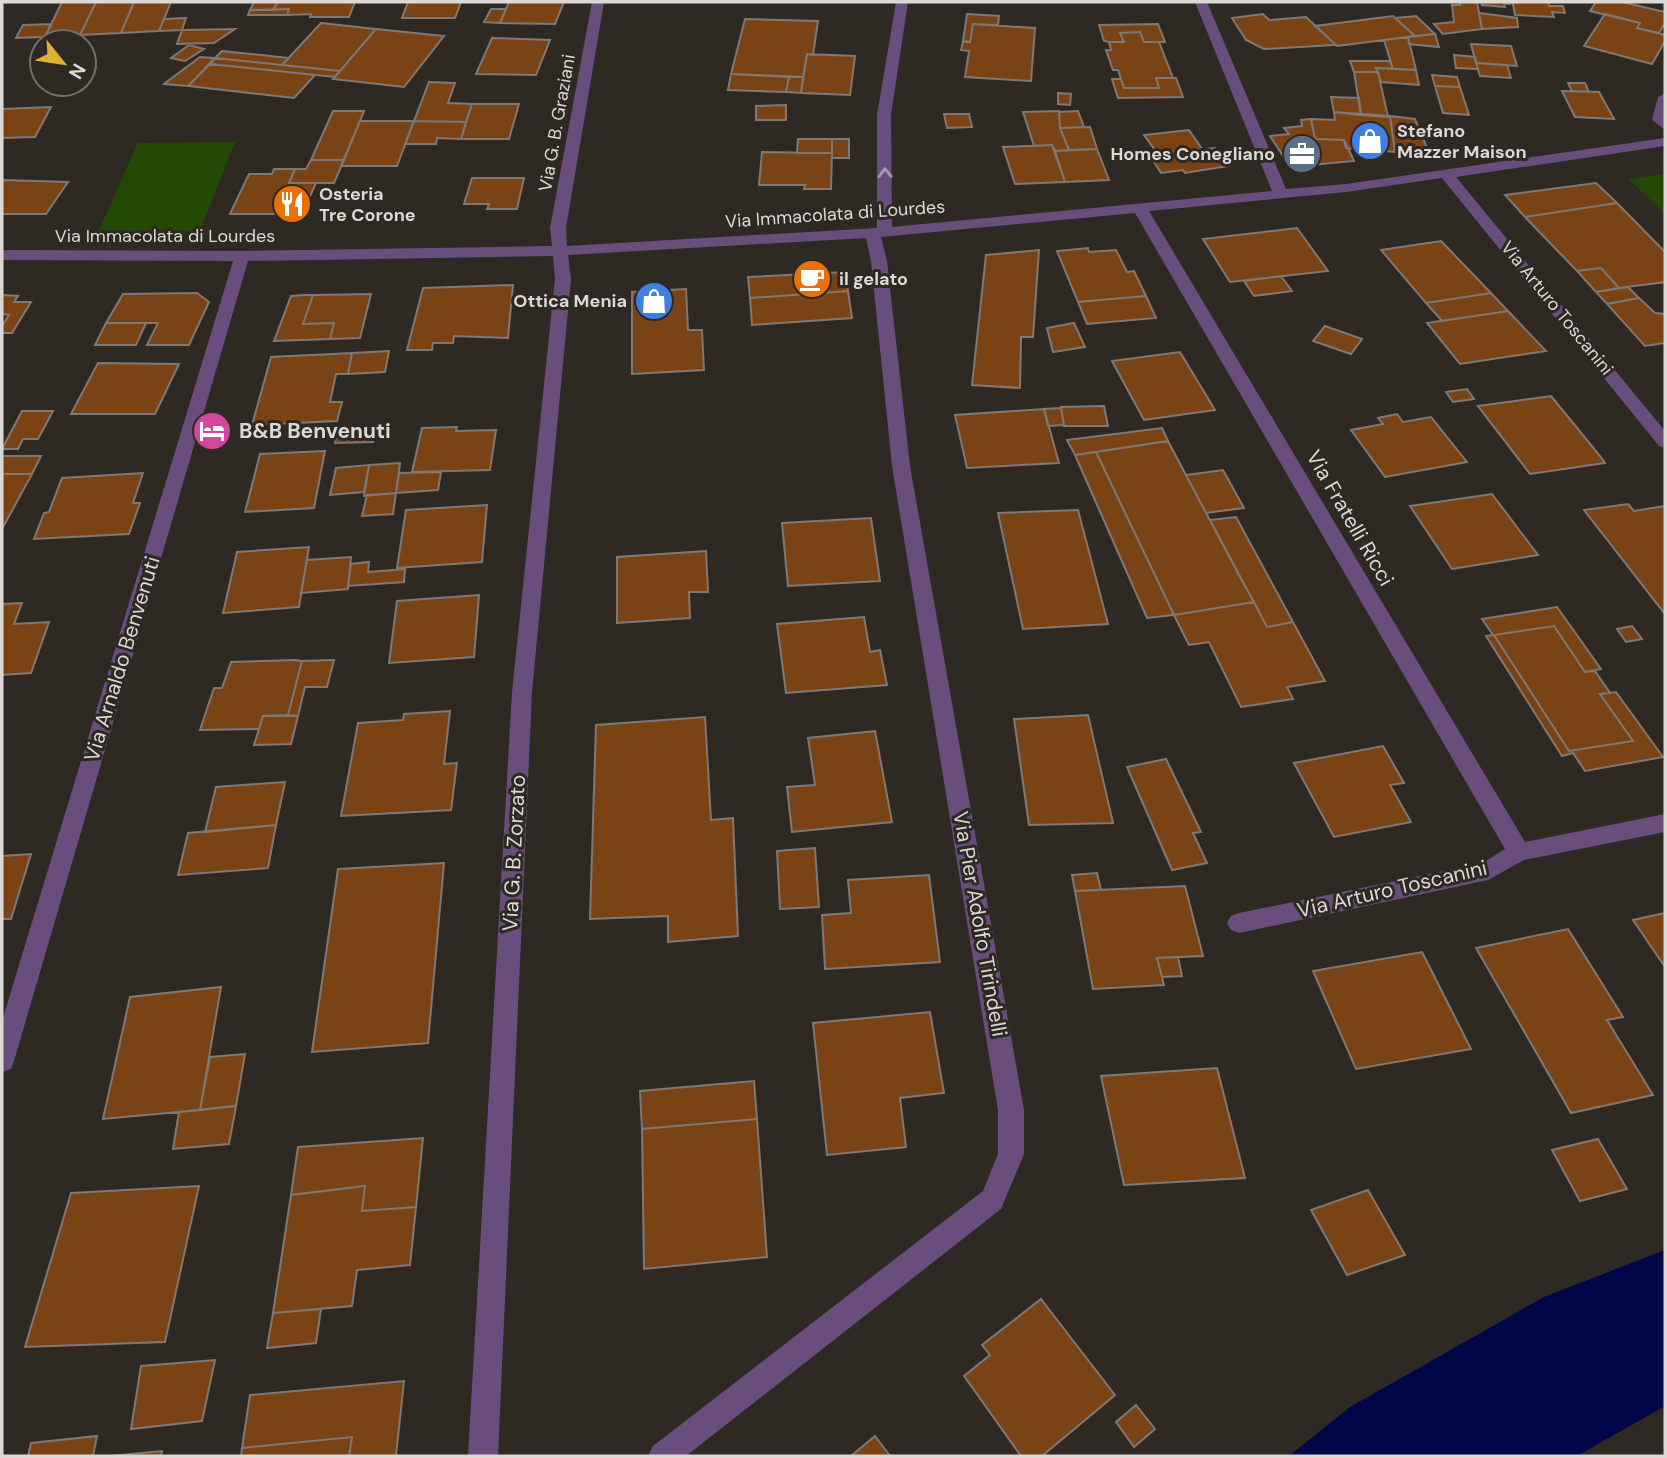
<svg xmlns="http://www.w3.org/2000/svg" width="1667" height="1458" font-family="'DM Sans',sans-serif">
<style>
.green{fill:#244904}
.water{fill:#010648}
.building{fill:#7a4316;stroke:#807873;stroke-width:2}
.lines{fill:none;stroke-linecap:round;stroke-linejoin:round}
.minor{fill:#694e7d;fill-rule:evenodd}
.oneway{stroke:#a89aad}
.labels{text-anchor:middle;stroke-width:6;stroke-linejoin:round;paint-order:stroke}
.far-street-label{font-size:18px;fill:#dcd8d5;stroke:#2f2924}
.far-poi-label{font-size:18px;font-weight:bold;fill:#dcd8d5;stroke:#2f2924;text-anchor:start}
.poi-label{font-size:21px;font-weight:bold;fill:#dcd8d5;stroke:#2f2924;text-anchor:start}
.street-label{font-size:21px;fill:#dcd8d5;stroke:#2f2924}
</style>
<rect width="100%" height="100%" fill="#2f2924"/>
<!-- green -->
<path class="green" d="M235 142 200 231 98 232 138 143Z
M1665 174V214L1629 179Z"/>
<!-- water -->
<path class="water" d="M1665 1250V1406L1577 1456H1289L1350 1407 1544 1297Z"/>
<!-- building -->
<path class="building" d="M62 2H96L80 35 45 37Z
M96 2H134L121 33 80 35Z
M134 2H171L159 31 121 33Z
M254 2H278L273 10H250Z
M278 2H355L349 17H310L311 14 287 15 289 9 273 10Z
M408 2H461L455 18H402Z
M509 2H564L555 24 500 23Z
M1460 2H1477L1482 29 1443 34 1434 24 1454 22 1452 5H1460Z
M1481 2H1508L1509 4 1504 3 1505 7 1482 5Z
M1508 2H1548L1549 6H1563L1565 13 1552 12 1554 17 1515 15 1513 4Z
M1596 2H1622L1665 12V23L1659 33 1637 28 1640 23 1590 11Z
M289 9 287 15H248L250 10Z
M491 9H506L500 23 484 22Z
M1479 13 1517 18 1518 27 1482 29Z
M967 14 999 16 998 25 973 24 970 42 963 41Z
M1263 14 1269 20 1306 17 1336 45 1264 49 1246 40 1232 18Z
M1605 14 1640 23 1637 28 1665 35V41L1652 64 1584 46Z
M1393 16 1415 36 1337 46 1315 26Z
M1416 16 1435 34 1415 36 1395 18Z
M186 18 182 30 159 31 164 19Z
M745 19 818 21 813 55 807 54 803 77 731 74Z
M321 23 376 29 340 71 282 65Z
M51 24 45 37 16 38 23 25Z
M973 24 1035 28 1031 81 965 77 969 51 961 50 963 41 970 42Z
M1158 24 1165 42H1144L1140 32 1120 33 1124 42H1109L1104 41 1099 25Z
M235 29 214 43 177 44 182 30Z
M376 29 444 36 404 87 333 79Z
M1140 32 1144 42H1159L1173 78H1156L1159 88H1124L1118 70H1113L1106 50H1111L1109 42H1124L1120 33Z
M1435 34 1439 47 1409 44 1408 37Z
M1408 37 1416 70 1393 69 1384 40Z
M492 38 550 40 536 75 476 74Z
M1471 44 1511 46 1517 66 1476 63Z
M189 45 204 49 185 61 171 58Z
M222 51 289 58 282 65 215 58Z
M807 54 855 56 850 95 801 93Z
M1454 55 1475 57 1478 69 1456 68Z
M200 57 215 58 188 86 164 84Z
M215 58 282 65 340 71 335 77 210 64Z
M1350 61H1390L1393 69 1376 68 1378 72H1354Z
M1476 63 1507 65 1511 78 1480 76Z
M210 64 315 75 294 98 188 86Z
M1376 68 1416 70 1419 85 1381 82Z
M1354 72H1378L1388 117 1361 115Z
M731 74 789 77 786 92 728 90Z
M1432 75 1457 77 1460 87 1435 86Z
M789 77H803L801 93 786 92Z
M1156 78H1176L1183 97 1118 98 1112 79H1121L1124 88H1159Z
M429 82 455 83 448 103 472 104 466 122 414 121Z
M1568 83H1585L1589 92 1572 91Z
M1435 86 1460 87 1469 115 1443 113Z
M1562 91 1599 92 1614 119 1575 117Z
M1058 93 1071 94 1070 105 1058 104Z
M1331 97 1359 98 1361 115 1334 112Z
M472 104H519L509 139H461Z
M786 105V120H756V106Z
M51 107 35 137 2 138V109Z
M333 111H364L344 160H311Z
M1078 111 1084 127 1060 128 1059 112Z
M1023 112 1059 111 1060 128 1069 150 1055 151 1052 145 1034 146Z
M1334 112 1390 116 1395 152 1346 148 1344 140 1315 139 1311 119 1335 120Z
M944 114H969L972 127 947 128Z
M1390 116 1415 119 1427 148 1395 152Z
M1311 119 1315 139 1344 140 1354 161 1290 167 1270 136 1289 134 1284 128 1302 126 1301 120Z
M360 121H414L397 166H341Z
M414 121 466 122 461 139 437 138 436 144H405Z
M1090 127 1097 149 1069 150 1060 128Z
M1189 130 1202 149 1157 153 1144 135Z
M798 139H832V153H797Z
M832 139H849V158H832Z
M1052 145 1065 182 1015 184 1003 147Z
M1215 148 1228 166 1185 173 1183 170 1161 173 1149 154Z
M1097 149 1109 180 1065 182 1055 151Z
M762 152 832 153 831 189H804L805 185H759Z
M311 160H344L334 183H289L295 169H306Z
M274 169H295L289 183H316L302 214H230L249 174H272Z
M472 178H524L517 209H487L489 204H464Z
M2 180 68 182 46 214H2Z
M1596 183 1617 203 1525 217 1505 195Z
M1617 203 1665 252V282L1619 288 1601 268 1577 271 1525 217Z
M1297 228 1328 271 1230 282 1203 239Z
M1441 241 1491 293 1426 303 1381 250Z
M1088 248 1089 252 1116 250 1127 272 1134 271 1146 296 1078 302 1057 251Z
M1039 250 1033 337H1021L1020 388 972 385 986 255Z
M1601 268 1619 288 1596 292 1577 271Z
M846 272 848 291 750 298 748 277Z
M1281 276 1292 291 1254 296 1244 281Z
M513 285 508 338 454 336 453 343H433L432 350H407L423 288Z
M1628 287 1639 298 1607 304 1596 292Z
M686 289 688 330H702L704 370 632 374V292Z
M848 291 852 318 752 325 750 298Z
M197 293 209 302 189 345H147L158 323H106L123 294Z
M1491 293 1508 311 1442 321 1426 303Z
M371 294 360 338 330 339 334 323 303 324 313 295Z
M2 295 18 296 14 302H31L12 333H2V326L9 315 2 314Z
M305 295H313L303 324 334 323 330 339 274 341 291 296Z
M1146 296 1156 318 1087 324 1078 302Z
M1639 298 1655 313 1665 314V343L1645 346 1607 304Z
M1508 311 1546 351 1460 364 1427 323Z
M106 323H146L136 345H95Z
M1074 323 1085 347 1053 352 1047 328Z
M1325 326 1362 339 1351 354 1313 341Z
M389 351 385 372 348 374 352 353Z
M1180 352 1215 410 1144 420 1112 361Z
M352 353 348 374H336L330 402H342L337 421 252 425 271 357Z
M98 363 179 364 155 414H71Z
M1467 389 1474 399 1453 402 1446 392Z
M1551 396 1600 456 1605 463 1530 474 1478 406Z
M1104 406 1108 426H1064L1061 407Z
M1061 408 1064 425 1048 426 1044 409Z
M1044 409 1059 463 967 468 955 415Z
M22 411H53L38 439H23L18 449H2Z
M1397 414 1403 422 1431 417 1467 462 1385 477 1351 430 1383 424 1378 418Z
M376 427 373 442 335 443 338 428Z
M457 427 456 431 496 430 490 470 412 472 422 428Z
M1162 428 1168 441 1075 455 1067 440Z
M1168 441 1241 579 1254 602 1174 615 1096 452Z
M325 451 314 508 245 512 260 454Z
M1096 452 1174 615 1147 618 1075 455Z
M2 456H41L32 474H2Z
M400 463 396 493 364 496 369 465Z
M369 465 364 492 330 495 336 468Z
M1223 470 1244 508 1206 513 1186 475Z
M441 472 438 490 396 493 399 473Z
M143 473 133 503H140L129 534 34 539 44 513 49 512 62 478Z
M2 474H32L2 529Z
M396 493 393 514 362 516 367 495Z
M1492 494 1538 555 1452 569 1410 506Z
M1628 504 1634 511 1665 506V614L1584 510Z
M487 505 482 562 397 568 406 510Z
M1078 510 1108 624 1023 629 998 513Z
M1236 517 1293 622 1267 627 1210 520Z
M871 518 880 581 788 586 782 523Z
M309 547 299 607 223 613 237 552Z
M706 551 708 592H689L690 618 617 623V557Z
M351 557 348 589 301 593 307 560Z
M369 562 368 572 405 569 404 582 348 586 351 564Z
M479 595 474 657 389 663 397 601Z
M1254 602 1267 627 1293 622 1325 681 1287 687 1293 699 1241 707 1209 642 1189 645 1174 615Z
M22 603 14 624 49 622 31 673 2 675V604Z
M1557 607 1601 669 1585 672 1554 626 1494 635 1569 751 1633 741 1600 694 1616 692 1663 757 1585 771 1573 753 1562 756 1486 636 1493 635 1482 619Z
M864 617 870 652 880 650 887 685 786 693 777 624Z
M1554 626 1585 672 1595 671 1610 693 1600 694 1633 741 1569 751 1494 635Z
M1632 626 1642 639 1626 642 1617 629Z
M296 660 302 661 288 715 263 716 259 729 200 730 214 688H222L231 662Z
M334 660 327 687H305L298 716 288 715 302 661Z
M450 711 444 764 457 763 451 810 341 816 358 723 403 720 404 714Z
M1088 715 1113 823 1029 825 1014 719Z
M263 716H298L291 744 254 745Z
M705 717 711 820 733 818 738 936 668 942V916L590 919 596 725Z
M875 731 892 822 792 832 787 787 815 785 808 738Z
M1383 746 1404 783 1390 785 1411 822 1334 837 1294 763Z
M1166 759 1201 832 1193 833 1207 863 1172 870 1127 767Z
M285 782 276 825 205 832 216 787Z
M276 825 268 868 178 875 188 833Z
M815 848 819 907 780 909 777 851Z
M31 854 11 919H2V856Z
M444 863 428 1043 312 1052 338 869Z
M1097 873 1101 890 1075 891 1072 875Z
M929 875 940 962 825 969 822 915 851 913 848 880Z
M1185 886 1203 956 1157 958 1164 985 1093 989 1075 891Z
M1665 913V967L1633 920Z
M1568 929 1623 1017 1607 1020 1653 1095 1571 1113 1476 948Z
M1422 952 1471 1049 1356 1069 1313 971Z
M1178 957 1182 976 1162 977 1157 958Z
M221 987 200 1110 103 1119 130 997Z
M930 1012 944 1093 900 1098 906 1147 827 1155 813 1023Z
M245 1054 236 1106 200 1110 210 1057Z
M1217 1068 1245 1178 1124 1185 1101 1076Z
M754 1081 757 1119 642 1129 640 1091Z
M236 1106 229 1144 173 1149 179 1112Z
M757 1119 767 1257 644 1269 642 1129Z
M423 1138 416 1207 362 1211 365 1186 291 1195 298 1147Z
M1598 1139 1627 1189 1580 1201 1552 1150Z
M199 1186 165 1342 25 1347 71 1193Z
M365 1186 362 1211 416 1207 410 1265 357 1270 352 1306 273 1313 291 1195Z
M1368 1190 1405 1255 1347 1275 1311 1210Z
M1041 1299 1115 1395 1042 1456H1021L964 1376 990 1355 982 1345Z
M321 1309 316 1343 267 1348 273 1313Z
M215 1360 202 1421 131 1429 141 1366Z
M404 1381 396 1456H349L352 1437 242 1448 250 1395Z
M1136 1405 1155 1429 1134 1447 1116 1422Z
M97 1436 93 1456H28L31 1443Z
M875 1436 890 1456H851Z
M352 1437 349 1456H241L242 1448Z
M162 1451 161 1456H109Z"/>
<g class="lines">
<!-- minor -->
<path class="minor" d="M592 2H604L566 228 567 246 877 228V115L896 2H908L891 115 892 227 1272 191 1195 2H1207L1286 189 1346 184 1665 138V146L1456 177 1665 431V448L1659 446 1442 178 1346 192 1149 211 1525 842 1665 814V832L1524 860 1488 880 1239 933 1231 930 1227 923 1231 916 1239 913 1483 863 1505 849 1135 213 881 237 887 261 910 466 1024 1110V1154L1001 1209 686 1456H648L653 1446 983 1191 998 1154V1110L892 466 871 261 866 238 568 255 571 279 532 692 498 1456H468L512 692 555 279 553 256 248 261 14 1061 11 1069 2 1072V1021L233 261 2 260V250L242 251 552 246 550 228Z
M1665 93V130L1652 120 1658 97Z"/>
</g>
<!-- one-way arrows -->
<defs><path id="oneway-chevron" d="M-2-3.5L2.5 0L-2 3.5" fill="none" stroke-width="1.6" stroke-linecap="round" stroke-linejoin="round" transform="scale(1.75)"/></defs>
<use class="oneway" href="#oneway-chevron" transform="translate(885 173) rotate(-91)"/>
<!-- icons -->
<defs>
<symbol id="shop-disc" viewBox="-11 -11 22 22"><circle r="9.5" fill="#3f7fe0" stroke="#2f2924"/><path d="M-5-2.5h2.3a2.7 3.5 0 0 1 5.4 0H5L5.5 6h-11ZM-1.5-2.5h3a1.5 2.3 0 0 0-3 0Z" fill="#fff"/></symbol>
<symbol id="office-disc" viewBox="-11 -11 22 22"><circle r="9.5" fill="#5c6f8a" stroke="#2f2924"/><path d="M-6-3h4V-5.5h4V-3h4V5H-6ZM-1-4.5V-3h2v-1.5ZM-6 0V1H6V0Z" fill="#fff"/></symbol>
<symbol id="restaurant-disc" viewBox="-11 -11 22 22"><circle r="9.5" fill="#e8710a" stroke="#2f2924"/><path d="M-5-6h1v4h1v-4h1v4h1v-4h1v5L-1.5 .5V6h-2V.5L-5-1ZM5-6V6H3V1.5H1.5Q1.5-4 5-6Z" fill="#fff"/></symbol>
<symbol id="cafe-disc" viewBox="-11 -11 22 22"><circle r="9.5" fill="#e8710a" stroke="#2f2924"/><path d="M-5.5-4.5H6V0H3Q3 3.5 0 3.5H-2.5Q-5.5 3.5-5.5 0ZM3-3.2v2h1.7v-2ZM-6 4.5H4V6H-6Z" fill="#fff"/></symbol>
<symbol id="hotel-disc" viewBox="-11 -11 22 22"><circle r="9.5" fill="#d1479c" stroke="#2f2924"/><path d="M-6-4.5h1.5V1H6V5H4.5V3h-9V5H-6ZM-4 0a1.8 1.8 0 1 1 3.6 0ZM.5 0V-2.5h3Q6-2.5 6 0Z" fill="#fff"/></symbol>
</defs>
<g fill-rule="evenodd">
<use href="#shop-disc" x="1348" y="119" width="44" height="44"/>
<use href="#office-disc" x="1280" y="132" width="44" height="44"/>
<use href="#restaurant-disc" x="270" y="182" width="44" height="44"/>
<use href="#cafe-disc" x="790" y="257" width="44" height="44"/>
<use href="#shop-disc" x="632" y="279" width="44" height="44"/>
<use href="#hotel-disc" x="190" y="409" width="44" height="44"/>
</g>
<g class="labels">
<!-- far-street labels -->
<g class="far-street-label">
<text transform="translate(557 123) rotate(-80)" y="6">Via G. B. Graziani</text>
<text transform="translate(835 214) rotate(-4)" y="6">Via Immacolata di Lourdes</text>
<text x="165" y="242">Via Immacolata di Lourdes</text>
<text transform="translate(1557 308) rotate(51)" y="6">Via Arturo Toscanini</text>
</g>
<!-- far-poi labels -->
<g class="far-poi-label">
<text x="1397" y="137">Stefano<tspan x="1397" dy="21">Mazzer Maison</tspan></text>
<text x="1275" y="160" text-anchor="end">Homes Conegliano</text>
<text x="319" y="200">Osteria<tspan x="319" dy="21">Tre Corone</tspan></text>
<text x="839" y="285">il gelato</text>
<text x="627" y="307" text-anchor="end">Ottica Menia</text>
</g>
<!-- poi labels -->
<g class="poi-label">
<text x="239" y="438">B&amp;B Benvenuti</text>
</g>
<!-- street labels -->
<g class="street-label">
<text transform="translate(1350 518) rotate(60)" y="7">Via Fratelli Ricci</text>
<text transform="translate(122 659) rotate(-73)" y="7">Via Arnaldo Benvenuti</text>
<text transform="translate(514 853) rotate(-87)" y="7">Via G. B. Zorzato</text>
<text transform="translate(1392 889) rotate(-13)" y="7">Via Arturo Toscanini</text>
<text transform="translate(980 924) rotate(80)" y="7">Via Pier Adolfo Tirindelli</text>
</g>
</g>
<!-- border -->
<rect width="1667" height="1458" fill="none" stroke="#dcd8d5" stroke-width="7"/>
<!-- north arrow -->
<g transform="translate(63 63) rotate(120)"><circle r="33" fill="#2f2924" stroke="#746f6b" stroke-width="2"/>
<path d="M0-5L12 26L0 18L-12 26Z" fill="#ddb133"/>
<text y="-10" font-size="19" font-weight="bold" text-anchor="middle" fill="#dcd8d5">N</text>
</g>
</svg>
